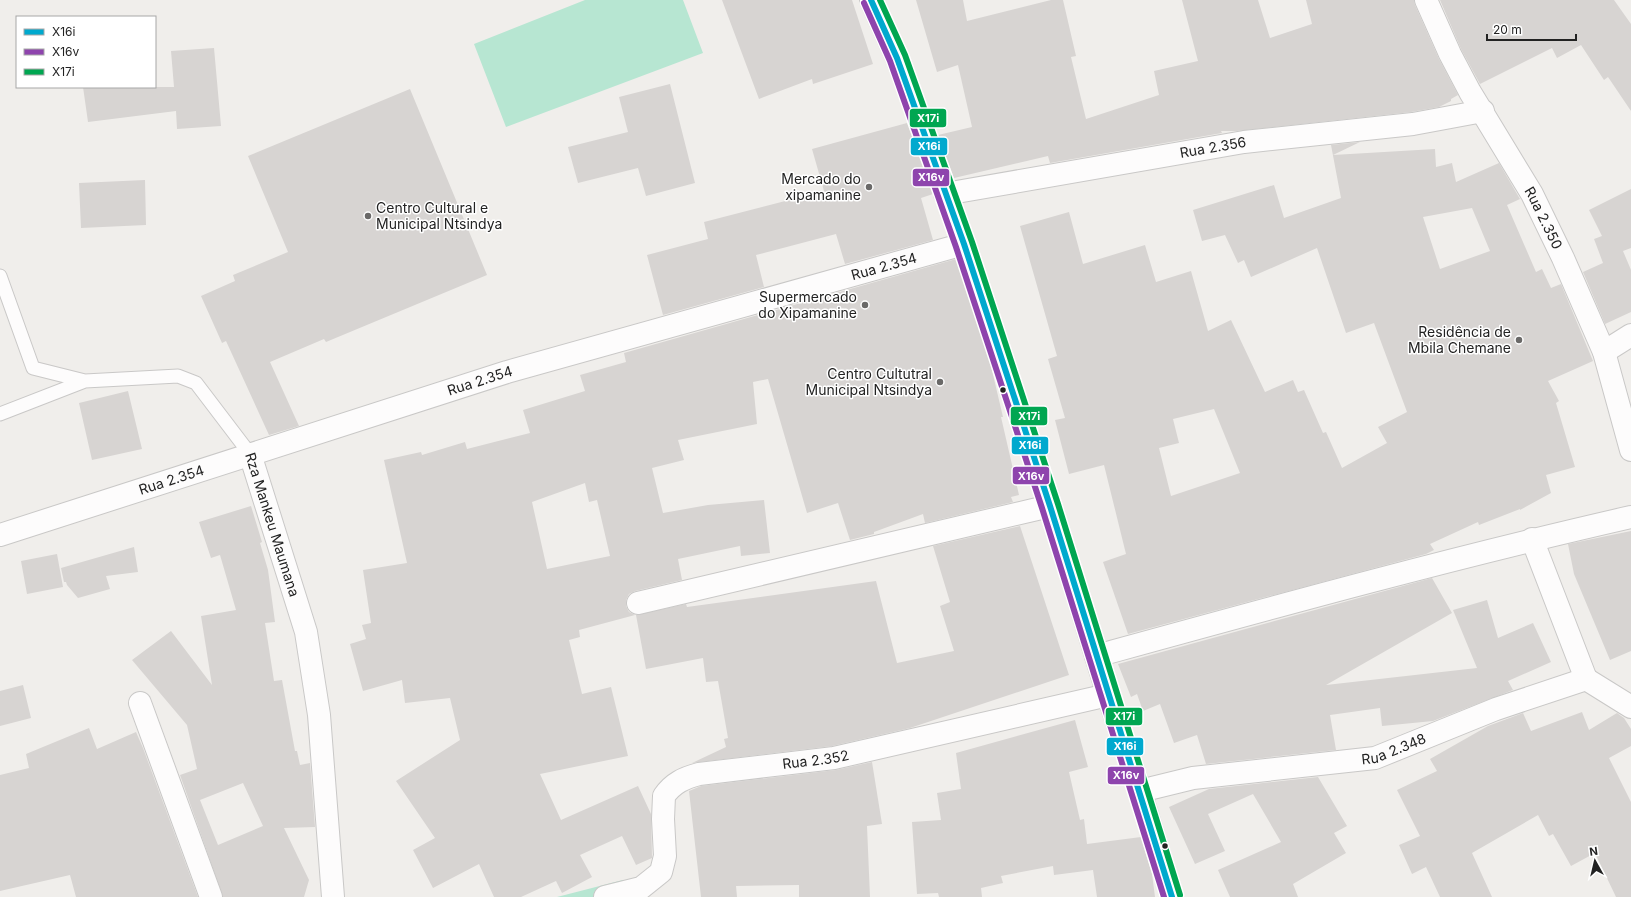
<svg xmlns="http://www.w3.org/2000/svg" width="1631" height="897" font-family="Inter,sans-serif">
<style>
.pitch{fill:#b7e6d2}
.building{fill:#d7d4d2;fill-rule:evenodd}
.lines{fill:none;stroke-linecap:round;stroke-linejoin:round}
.service-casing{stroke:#c9c8c7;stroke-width:15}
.minor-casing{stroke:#c9c8c7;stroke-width:24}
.tertiary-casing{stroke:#c9c8c7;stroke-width:24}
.service{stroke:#fdfcfc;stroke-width:13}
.minor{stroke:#fdfcfc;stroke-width:22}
.tertiary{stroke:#fdfcfc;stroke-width:22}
.bus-1-casing{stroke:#fff;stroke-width:9}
.bus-2-casing{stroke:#fff;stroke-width:9}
.bus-3-casing{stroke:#fff;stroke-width:9}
.bus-1{stroke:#00a9ce;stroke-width:6}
.bus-2{stroke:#8e44ad;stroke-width:6}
.bus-3{stroke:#00a651;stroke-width:6}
.poi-dot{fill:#6a6968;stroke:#fff;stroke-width:1.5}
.bus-dot{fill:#222;stroke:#fff;stroke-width:1.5}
.labels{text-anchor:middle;stroke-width:3;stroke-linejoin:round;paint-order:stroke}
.street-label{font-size:14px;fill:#222;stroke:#fff}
.poi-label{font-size:14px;fill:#222;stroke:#fff;text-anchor:end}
.line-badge{stroke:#fff;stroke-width:1.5}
.badge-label{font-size:11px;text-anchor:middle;font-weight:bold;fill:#fff}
</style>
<rect width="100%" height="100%" fill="#f0eeeb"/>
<!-- pitch -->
<path class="pitch" d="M585 0H683L703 53 506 127 474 44Z
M623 880 627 897H557Z"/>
<!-- building -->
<path class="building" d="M722 0H852L873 64 813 84 812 79 759 99Z
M916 0H963L967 21 1051 0H1063L1076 56 1071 57 1086 119 1159 95 1154 71 1198 61 1182 0H1258L1270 38 1312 24 1306 0H1414L1415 5 1439 59 1458 95 1451 99V101L1439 107 1411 112 1237 131H1221L1222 133 1050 163 1048 156 954 178 938 135 972 127 958 65 937 72Z
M1440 0H1614L1631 24V111L1608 77 1604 80 1581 45 1557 58 1552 48 1480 84 1461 49Z
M214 48 221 126 177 129 176 111 88 122 83 87H174L171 51Z
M670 84 695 183 646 196 638 168 578 183 568 147 628 132 619 97Z
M410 89 487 275 326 342 324 339 270 362 299 426 269 435 226 341 222 343 201 296 235 281 233 275 288 252 248 156Z
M907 123 933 194 921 198 933 240 845 264 836 234 756 255 764 287 663 315 647 255 708 239 704 222 824 191 812 149Z
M1360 142 1333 155 1435 149 1436 167 1452 163 1456 182 1499 163 1520 199 1507 205 1536 272 1542 269 1551 288 1561 284 1593 361 1548 381 1559 401 1556 403 1575 467 1546 475 1551 493 1520 510V509L1479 525 1478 522 1430 544 1434 550 1426 554 1128 634 1103 562 1126 554 1104 465 1069 474 1055 420 1065 418 1048 359 1057 356 1020 226 1069 212 1083 264 1145 245 1156 282 1191 271 1208 331 1231 320 1265 392 1293 380 1298 392 1304 390 1323 433 1326 432 1342 468 1387 443 1378 427 1407 412 1374 323 1346 333 1317 248 1251 277 1244 260 1238 263 1225 235 1202 241 1193 210 1274 185 1284 218 1341 198 1331 145ZM1472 208 1490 251 1440 269 1423 217ZM1214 409 1240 473 1171 496 1159 448 1179 443 1173 419Z
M145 180 146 225 81 228 79 183Z
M1631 189V248L1623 251 1631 270V312L1605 324 1583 272 1603 263 1594 239 1602 236 1589 210Z
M956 259 990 362 1003 417H1001L1019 495 1011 497 1013 502 925 523 923 514 874 532V534L850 540 838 503 807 513 768 379 753 382 757 424 678 440 684 460 652 468 663 513 708 505 764 500 770 553 741 556 740 546 678 559 682 580 635 591 629 594 626 600V606L629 612 635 615 579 630 580 637 569 640 582 694 611 687 628 756 540 774 561 820 638 786 651 814 652 858 636 865 622 836 580 855 592 877 562 893 556 881 521 897H494L479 864 433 888 413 850 435 838 396 781 460 740 450 698 405 703 402 680 363 691 350 644 366 639 362 625 371 623 363 570 407 563 384 460 421 452 422 455 465 442 467 449 530 433 523 410 585 391 580 375 626 362 624 353ZM585 483 589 502 597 500 610 556 547 569 532 502Z
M128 391 142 449 92 460 79 403Z
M251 506 262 542 260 543 268 570 275 622 265 623 274 681 282 680 295 751H297L300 765 310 763 315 827 284 828 309 880 304 897H223L180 775 197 769 187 725 132 660 171 631 212 685 201 616 236 610 220 555 211 558 199 522ZM243 783 263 826 218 845 200 800Z
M1020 526 1069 675 910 728 832 746 692 763 726 747 724 739 728 738 718 681 706 682 703 658 646 669 636 615 686 604 687 607 876 581 897 663 954 651 940 606 950 602 933 546Z
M1631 531V651L1610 660 1574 574 1568 544Z
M134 547 138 572 106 576 110 589 78 598 67 585 66 582H64L61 568Z
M57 554 63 587 27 594 21 561Z
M1432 578 1452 613 1326 685 1477 668 1453 610 1487 600 1498 638 1533 623 1551 662 1508 681 1513 690 1433 721 1382 726 1380 708 1330 715 1336 750 1206 764 1197 735 1174 743 1160 704 1143 711 1137 694 1131 697 1118 664Z
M23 685 31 718 0 726V691Z
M1582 712 1589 730 1617 713 1624 718 1631 729V746L1609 758 1631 802V897H1616L1595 853 1571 866 1553 834 1549 836 1538 815 1472 853 1492 897H1440L1426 867 1412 874 1399 845 1420 836 1397 790 1437 771 1430 759 1488 726 1523 713 1531 731Z
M1075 720 1088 767 1069 772 1080 820 1084 819 1087 844 1141 837 1152 874 1155 897H1097L1093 870 1054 875 1053 866 1001 876 1003 883 981 888 982 897H939L938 893 917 894 912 822 941 820 937 793 961 789 956 753Z
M89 728 97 749 136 732 143 748 198 897H76L70 875 0 891V775L29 768 26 754Z
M872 762 882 824 867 826 870 897H799V885L736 886 737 897H701L689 791 701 786 836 770Z
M1318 777 1347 826 1334 833 1346 853 1293 884 1298 897H1230L1218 870 1281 842 1253 794 1208 814 1225 851 1195 864 1169 807 1209 789Z"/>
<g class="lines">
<defs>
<path id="service" d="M0 276 33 368 85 381 178 376 196 383 250 454
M0 414 85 381"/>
<g id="minor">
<path id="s1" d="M1426 0 1450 54 1470 92 1532 194 1563 258 1604 352 1631 450"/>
<path id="s2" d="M945 194 1244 142 1413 124 1483 111"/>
<path d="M1604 352 1631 335"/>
<path id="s3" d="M250 454 306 632 319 715 333 897"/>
<path id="s4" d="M0 535 507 372 964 244"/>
<path d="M1532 539 1586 679"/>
<path d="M638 603 1050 506"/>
<path d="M1096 656C1274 607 1451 558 1631 517"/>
<path d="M1586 679 1631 707"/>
<path d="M140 703 211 897"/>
<path id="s5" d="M1140 791 1193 778 1375 758 1496 709 1586 679"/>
<path id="s6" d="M605 897 641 888 661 872 665 856 663 819 664 796C673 783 684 778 699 774L834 758 1108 695"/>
</g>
<path id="tertiary" d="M871 0 897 58 964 244 1050 506 1108 695 1140 791 1172 897"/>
</defs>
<!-- service casing -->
<use href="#service" class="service-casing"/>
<!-- minor casing -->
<use href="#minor" class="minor-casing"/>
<!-- tertiary casing -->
<use href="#tertiary" class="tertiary-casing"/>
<!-- service -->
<use href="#service" class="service"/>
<!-- minor -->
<use href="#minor" class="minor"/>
<!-- tertiary -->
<use href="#tertiary" class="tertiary"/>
<defs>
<path id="bus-1" d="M871 0 897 58 964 244 1050 506 1172 897"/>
<path id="bus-2" d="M864 3 890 61 956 247 1042 508 1164 897"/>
<path id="bus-3" d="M880 0 905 55 972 242 1058 504 1180 895"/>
</defs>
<!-- bus-1 casing -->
<use href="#bus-1" class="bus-1-casing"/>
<!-- bus-2 casing -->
<use href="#bus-2" class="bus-2-casing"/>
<!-- bus-3 casing -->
<use href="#bus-3" class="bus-3-casing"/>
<!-- bus-1 -->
<use href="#bus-1" class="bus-1"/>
<!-- bus-2 -->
<use href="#bus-2" class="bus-2"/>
<!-- bus-3 -->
<use href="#bus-3" class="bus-3"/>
</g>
<!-- markers -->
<g class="poi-dot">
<circle cx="869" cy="187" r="4"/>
<circle cx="368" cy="216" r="4"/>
<circle cx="865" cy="305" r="4"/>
<circle cx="1519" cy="340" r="4"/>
<circle cx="940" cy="382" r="4"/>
</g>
<g class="bus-dot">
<circle cx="1003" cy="390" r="3.5"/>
<circle cx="1165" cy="846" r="3.5"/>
</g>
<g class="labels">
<!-- street labels -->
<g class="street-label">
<text dy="5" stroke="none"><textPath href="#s2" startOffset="272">Rua 2.356</textPath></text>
<text dy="5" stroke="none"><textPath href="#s1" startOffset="248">Rua 2.350</textPath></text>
<text dy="5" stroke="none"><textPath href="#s4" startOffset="924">Rua 2.354</textPath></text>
<text dy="5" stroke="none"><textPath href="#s4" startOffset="504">Rua 2.354</textPath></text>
<text dy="5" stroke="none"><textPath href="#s4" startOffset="180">Rua 2.354</textPath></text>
<text dy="5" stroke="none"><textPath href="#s3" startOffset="74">Rza Mankeu Maumana</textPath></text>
<text dy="5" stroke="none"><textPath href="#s5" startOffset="258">Rua 2.348</textPath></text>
<text dy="5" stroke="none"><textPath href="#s6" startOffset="299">Rua 2.352</textPath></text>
</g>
<!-- poi labels -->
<g class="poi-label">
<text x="861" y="184">Mercado do<tspan x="861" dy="16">xipamanine</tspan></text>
<text x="376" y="213" text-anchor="start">Centro Cultural e<tspan x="376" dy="16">Municipal Ntsindya</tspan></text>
<text x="857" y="302">Supermercado<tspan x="857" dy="16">do Xipamanine</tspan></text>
<text x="1511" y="337">Residência de<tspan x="1511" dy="16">Mbila Chemane</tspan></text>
<text x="932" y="379">Centro Cultutral<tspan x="932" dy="16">Municipal Ntsindya</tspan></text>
</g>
</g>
<g class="line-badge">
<rect x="909" y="108" width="38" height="20" rx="4" fill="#00a651"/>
<rect x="910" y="137" width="38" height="19" rx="4" fill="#00a9ce"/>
<rect x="912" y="168" width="38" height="19" rx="4" fill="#8e44ad"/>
<rect x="1010" y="406" width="38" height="20" rx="4" fill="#00a651"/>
<rect x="1011" y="436" width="38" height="19" rx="4" fill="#00a9ce"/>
<rect x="1012" y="466" width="38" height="19" rx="4" fill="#8e44ad"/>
<rect x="1105" y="707" width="38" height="19" rx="4" fill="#00a651"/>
<rect x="1106" y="737" width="38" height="19" rx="4" fill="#00a9ce"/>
<rect x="1107" y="766" width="38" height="19" rx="4" fill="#8e44ad"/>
</g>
<g class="badge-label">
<text x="928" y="122">X17i</text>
<text x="929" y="150">X16i</text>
<text x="931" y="181">X16v</text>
<text x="1029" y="420">X17i</text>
<text x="1030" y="449">X16i</text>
<text x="1031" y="480">X16v</text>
<text x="1124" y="720">X17i</text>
<text x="1125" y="750">X16i</text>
<text x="1126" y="779">X16v</text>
</g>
<!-- legend -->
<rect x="16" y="16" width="140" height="72" fill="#ffffff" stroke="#a7a7a7"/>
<rect x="24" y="29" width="20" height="6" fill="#00a9ce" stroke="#a7a7a7"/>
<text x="52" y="36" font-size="12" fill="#222222">X16i</text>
<rect x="24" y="49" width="20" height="6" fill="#8e44ad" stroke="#a7a7a7"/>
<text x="52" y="56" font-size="12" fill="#222222">X16v</text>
<rect x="24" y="69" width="20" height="6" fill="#00a651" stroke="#a7a7a7"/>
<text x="52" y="76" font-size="12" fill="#222222">X17i</text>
<!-- north arrow -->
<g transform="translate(1595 861) rotate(352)" stroke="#ffffff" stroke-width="3" paint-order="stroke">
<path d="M0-3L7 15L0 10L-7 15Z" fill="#222222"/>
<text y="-6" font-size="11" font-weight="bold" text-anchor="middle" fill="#222222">N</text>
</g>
<!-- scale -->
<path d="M1487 34v6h89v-6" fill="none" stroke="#222222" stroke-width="2"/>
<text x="1493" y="34" font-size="12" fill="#222222" stroke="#ffffff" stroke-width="3" paint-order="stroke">20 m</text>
</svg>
